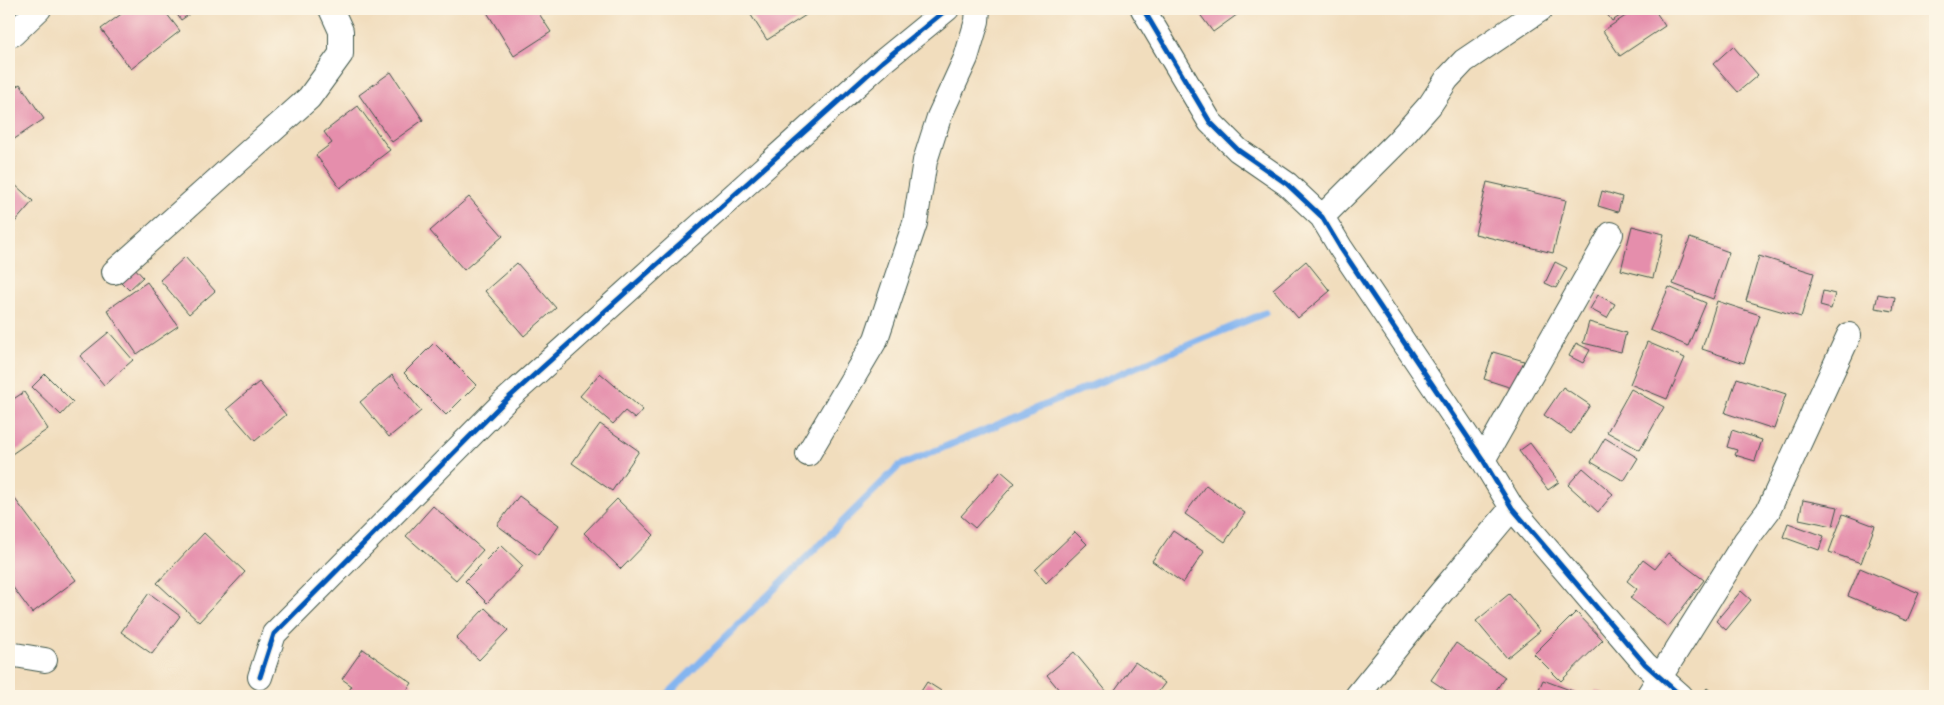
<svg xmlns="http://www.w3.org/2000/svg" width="1944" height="705" font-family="Pangolin,sans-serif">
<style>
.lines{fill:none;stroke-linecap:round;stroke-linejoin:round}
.stream{stroke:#84b5f0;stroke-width:7}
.building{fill:#e58eac}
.minor-casing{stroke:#3e5549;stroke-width:26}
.minor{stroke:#fff;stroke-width:24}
.cycleway-casing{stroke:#fcf5e5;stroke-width:8}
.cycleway{stroke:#0057b8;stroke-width:5}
</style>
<rect width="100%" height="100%" fill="#fcf5e5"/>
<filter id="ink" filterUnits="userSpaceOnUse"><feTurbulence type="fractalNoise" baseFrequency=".02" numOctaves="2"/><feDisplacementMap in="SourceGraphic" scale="10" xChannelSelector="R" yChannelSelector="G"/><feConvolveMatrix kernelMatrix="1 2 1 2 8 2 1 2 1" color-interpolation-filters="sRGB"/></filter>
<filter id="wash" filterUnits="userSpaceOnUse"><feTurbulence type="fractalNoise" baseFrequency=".0096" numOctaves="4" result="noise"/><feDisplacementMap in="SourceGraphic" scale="20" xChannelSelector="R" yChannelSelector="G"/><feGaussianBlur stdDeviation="1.12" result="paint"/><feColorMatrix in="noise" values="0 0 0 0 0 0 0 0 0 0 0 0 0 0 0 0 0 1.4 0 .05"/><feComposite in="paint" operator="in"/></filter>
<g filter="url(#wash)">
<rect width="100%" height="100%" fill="#f1ddbd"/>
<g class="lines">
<!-- stream -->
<path class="stream" d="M666 696 899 466 1265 313"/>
</g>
<g id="blocks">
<!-- building -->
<path class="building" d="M128 9H163L180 31 131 69 101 29Z
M173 9H197L181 20Z
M485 9H536L551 32 514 56Z
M747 9H801L806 15 767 40Z
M1196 9H1245L1213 32Z
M1603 9H1631L1612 21Z
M1636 9H1654L1665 26 1620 56 1603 31Z
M1733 46 1758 75 1738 92 1713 64Z
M391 72 423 120 392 142 359 95Z
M20 84 44 119 10 142 9 91Z
M358 106 390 150 340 188 316 155 332 143 324 132Z
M1487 182 1566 200 1553 253 1475 234Z
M13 183 33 201 9 229V188Z
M1602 191 1622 197 1618 212 1598 206Z
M469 197 503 236 464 270 430 231Z
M1632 226 1664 234 1653 278 1621 270Z
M1690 238 1729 252 1713 299 1673 284Z
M1759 256 1814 273 1801 317 1746 301Z
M185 257 215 291 189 314 160 280Z
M1306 261 1330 291 1298 318 1273 289Z
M1555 262 1567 268 1556 288 1545 283Z
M517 263 556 308 524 336 485 291Z
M133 266 143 277 129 290 119 280Z
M147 282 178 326 137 354 107 310Z
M1669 287 1706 303 1688 346 1650 330Z
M1823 291 1835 294 1831 309 1820 306Z
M1878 294 1895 297 1893 311 1875 308Z
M1598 295 1615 304 1607 318 1590 309Z
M1717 301 1760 315 1744 363 1702 349Z
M1589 322 1626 333 1621 352 1583 343Z
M109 332 133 360 104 385 80 356Z
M1647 342 1685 358 1667 399 1630 384Z
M434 343 476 385 446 415 404 373Z
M1576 343 1590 350 1583 363 1569 356Z
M1493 352 1524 361 1515 389 1484 379Z
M600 373 643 410 635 419 625 411 613 424 580 396Z
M45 374 73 402 61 415 32 387Z
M392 375 421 411 389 437 360 402Z
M1737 378 1786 394 1774 429 1725 413Z
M259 382 286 415 255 441 227 409Z
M1563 387 1590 405 1571 434 1544 415Z
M1631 389 1664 407 1640 450 1607 432Z
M24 392 48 429 9 456V402Z
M600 424 639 451 612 491 572 463Z
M1732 430 1762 440 1755 461 1735 455 1737 450 1727 447Z
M1605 438 1638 458 1624 481 1591 462Z
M1530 443 1559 482 1548 490 1519 451Z
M1583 468 1613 494 1598 512 1568 485Z
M1001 471 1015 483 975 528 961 516Z
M1206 485 1245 513 1225 542 1185 514Z
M519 496 559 525 538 555 497 525Z
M15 499 76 580 32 613 9 582V504Z
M617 499 654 535 621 569 584 533Z
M1803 500 1838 507 1833 526 1799 519Z
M433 506 483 550 456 580 406 536Z
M1843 514 1875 526 1861 563 1829 552Z
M1788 523 1824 536 1819 550 1783 537Z
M1173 531 1204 552 1183 583 1152 561Z
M1075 532 1087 544 1046 583 1035 570Z
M204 533 245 572 199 622 157 583Z
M501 545 523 566 487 603 465 581Z
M1668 553 1704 580 1668 627 1630 598 1637 589 1627 581 1643 560 1655 569Z
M1860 568 1919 593 1907 621 1848 596Z
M1741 591 1751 600 1726 630 1716 621Z
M149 593 180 616 152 654 121 632Z
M1509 594 1540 631 1507 658 1476 621Z
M485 608 508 630 479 660 456 638Z
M1576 612 1603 640 1561 681 1534 654Z
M1456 643 1505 677 1492 696H1455L1431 680Z
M363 649 412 683 403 696H345L352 686 342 679Z
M1074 652 1108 693 1105 696H1064L1047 675Z
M1135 662 1165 683 1155 696H1120L1114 691Z
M1543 680 1586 696H1536Z
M927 682 949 696H918Z
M1707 688 1717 696H1700Z
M1596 690 1610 696H1593Z"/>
</g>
</g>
<g filter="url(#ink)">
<use href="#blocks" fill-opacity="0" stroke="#3e5549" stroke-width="1"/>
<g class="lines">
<defs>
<path id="minor" d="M1143 9 1210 122 1238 150 1287 184 1322 217 1340 247 1483 460 1512 508 1645 664 1681 696
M13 34 39 9
M1322 217 1398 141 1430 105 1447 79 1464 61 1541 9
M114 272 309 98 341 54V31L331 9
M808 454 876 339 915 223 925 161 939 117 966 58 977 21 978 9
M1483 460 1611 234
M9 654 45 660
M260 677 274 634 504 402 882 62 947 9
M1357 696 1429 607 1512 508
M1648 696 1746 540 1768 511 1849 335"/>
</defs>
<!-- minor casing -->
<use href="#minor" class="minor-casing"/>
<!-- minor -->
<use href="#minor" class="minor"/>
<defs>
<path id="cycleway" d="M1143 9 1210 122 1238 150 1287 184 1322 217 1340 247 1483 460 1512 508 1645 664 1681 696
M260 677 274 634 504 402 882 62 947 9"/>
</defs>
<!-- cycleway casing -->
<use href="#cycleway" class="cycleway-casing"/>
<!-- cycleway -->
<use href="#cycleway" class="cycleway"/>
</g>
</g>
<!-- margin -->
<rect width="1944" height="705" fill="none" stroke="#fcf5e5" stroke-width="30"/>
</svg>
